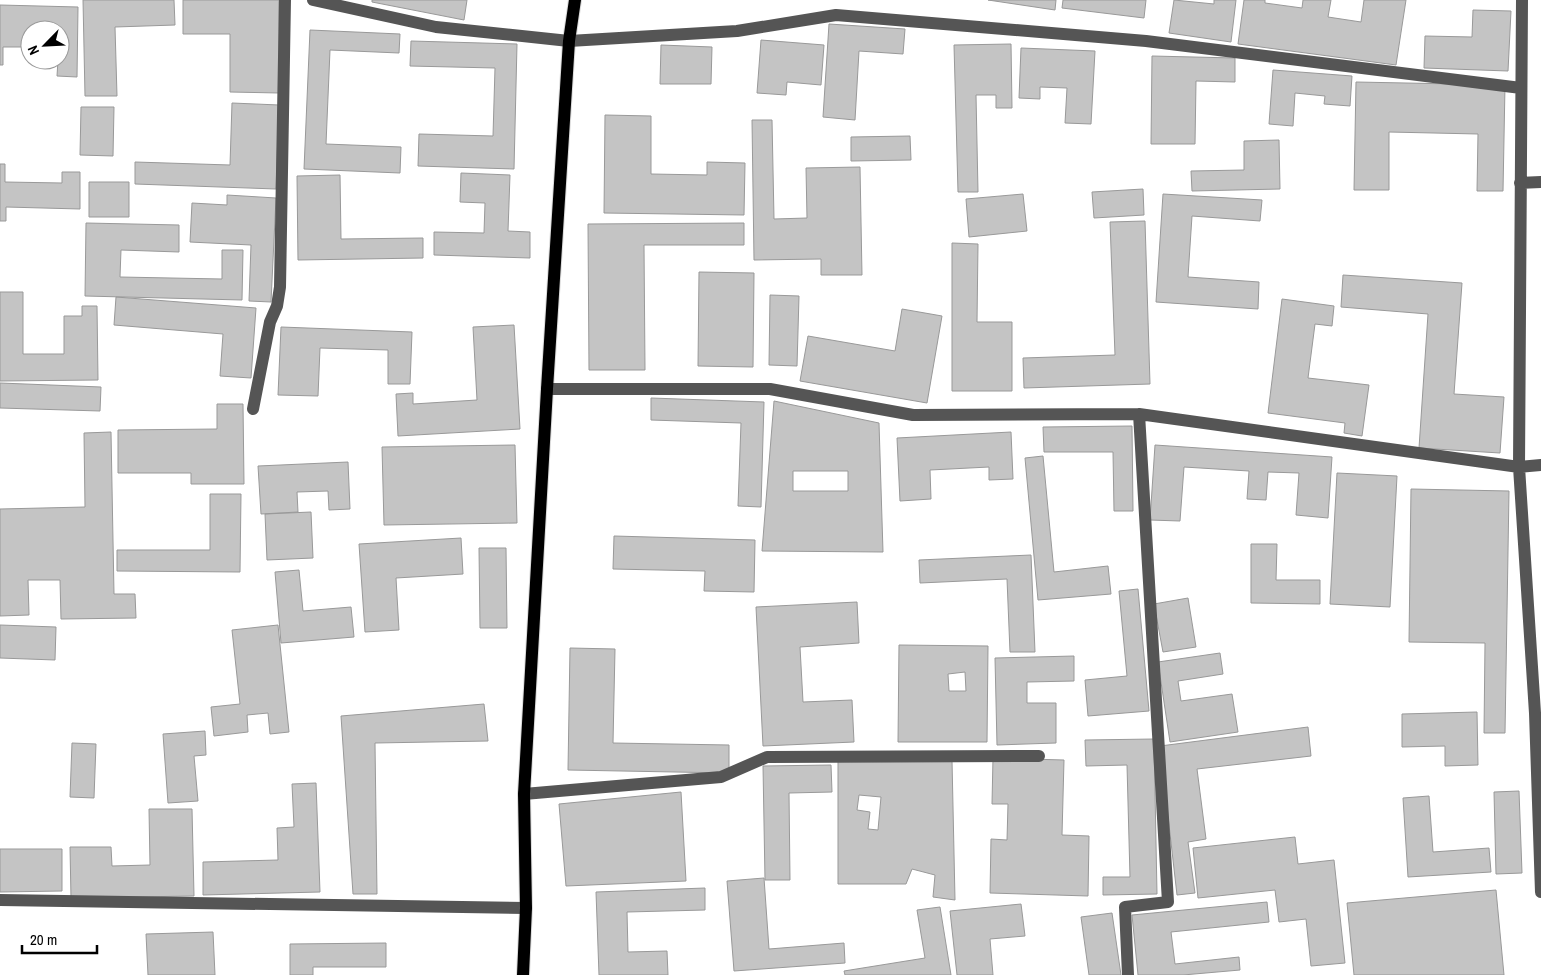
<svg xmlns="http://www.w3.org/2000/svg" width="1541" height="975" font-family="'Archivo Narrow',sans-serif">
<style>
.building{fill:#c4c4c4;stroke:#999;fill-rule:evenodd}
.lines{fill:none;stroke-linecap:round;stroke-linejoin:round}
.major-casing{stroke:#dbdbdb;stroke-width:14}
.minor{stroke:#555;stroke-width:12}
.major{stroke:#000;stroke-width:12}
</style>
<rect width="100%" height="100%" fill="#fff"/>
<!-- building -->
<path class="building" d="M83 0H174L175 25 115 27 117 96H85Z
M183 0H279V93L230 92V34H183Z
M372 0H467L464 20 372 2Z
M988 0H1056L1055 10Z
M1063 0H1146L1144 18 1062 8Z
M1174 0 1214 4V0H1236L1231 42 1169 33Z
M1244 0H1265V3L1302 8 1303 0H1331L1328 17 1361 22 1364 0H1406L1396 65 1238 44Z
M0 5 78 7 77 77 57 76 58 60H60V30H30L28 47H3V65H0Z
M1473 10 1511 11 1508 71 1424 68 1425 36 1472 37Z
M829 24 905 29 903 54 859 51 855 120 823 117Z
M310 30 400 34 399 53 330 50 326 144 401 147 400 173 304 169Z
M761 40 824 45 821 85 787 82 786 95 757 93Z
M411 41 517 44 514 169 418 166 419 134 493 136 495 68 410 66Z
M1011 44 1012 108H996V95H976L978 192H958L954 45Z
M661 45 712 47 711 84H660Z
M1021 48 1095 51 1091 124 1065 123 1067 88 1040 87V99L1019 98Z
M1152 56 1235 58V82L1196 81 1195 144H1151Z
M1273 70 1352 76 1350 106 1324 104 1325 96 1295 93 1293 126 1269 124Z
M1356 82 1505 85 1503 191H1477L1478 134 1389 132V190H1354Z
M232 103 279 105 276 189 135 184V162L230 165Z
M81 107H114L113 156 80 155Z
M605 115 651 116V174L707 175V162L745 163 744 215 604 213Z
M752 120H772L774 219 807 218 806 168 860 167 862 275H821V259L754 260Z
M910 136 911 160 851 161V137Z
M1279 140 1280 189 1192 191 1191 171 1244 170V141Z
M0 164H5V182L62 183V172H80V209L6 207V221H0Z
M461 173 510 175 508 231 530 232V258L434 255V232L484 233 485 203 460 202Z
M340 175 341 239 423 238V258L298 260 297 176Z
M89 182H129V217H89Z
M1143 189 1144 215 1094 218 1092 192Z
M1023 194 1027 231 969 237 966 199Z
M1163 194 1262 200 1260 221 1192 216 1188 277 1259 282 1258 309 1156 302Z
M227 195 276 198 271 302 249 301 251 245 190 242 192 203 227 205Z
M1145 221 1150 384 1024 388 1023 358 1115 355 1110 222Z
M86 223 179 225V252L121 250 120 277 222 279V250H243L242 300 85 296Z
M744 223V245H644L645 370H589L588 224Z
M952 243 978 244 977 322H1012V391H952Z
M699 272 754 273 753 367 698 366Z
M1343 275 1462 283 1454 394 1504 397 1500 453 1419 448 1428 314 1341 307Z
M0 292H23V354H64V316H82V306H97L98 380 0 381Z
M770 295 799 296 797 366 769 365Z
M116 297 256 308 251 378 220 376 223 334 114 325Z
M1282 299 1334 306 1332 326 1315 324 1308 378 1369 385 1362 436 1344 433 1345 423 1268 413Z
M902 309 942 316 927 403 800 381 808 336 895 351Z
M514 325 520 429 398 436 396 394 413 393V404L477 400 473 327Z
M281 327 412 332 410 384H388V350L320 348 318 396 278 395Z
M0 383 101 387 100 411 0 408Z
M651 398 764 402 761 507 738 506 741 423 651 420Z
M774 401 879 423 883 552 762 551ZM793 471H848V491H793Z
M217 404H243L244 484H191V473H118V430L217 429Z
M1132 426 1133 511H1114L1113 452H1044L1043 427Z
M111 432 114 594H135L136 618 61 619 60 580H28L29 615 0 616V509L85 507 84 433Z
M1011 432 1013 479 989 480V467L930 470 931 499 900 501 897 438Z
M515 445 517 523 384 525 382 447Z
M1155 445 1332 457 1328 518 1296 515 1299 473 1268 472 1266 500 1247 499 1249 471 1184 467 1180 521 1150 520Z
M1043 456 1054 572 1108 566 1111 594 1038 600 1025 458Z
M348 462 350 509 329 510 328 491 297 492 298 512 261 514 258 466Z
M1337 473 1397 476 1390 607 1330 604Z
M1411 489 1509 491 1505 733H1484L1485 643 1409 642Z
M210 494H241L240 572 117 571V550H210Z
M311 512 313 558 267 560 265 514Z
M614 536 755 540 754 592 704 591 705 571 613 569Z
M461 538 463 574 396 578 399 630 365 632 359 544Z
M1251 544H1277L1276 580H1320V604L1251 603Z
M479 548H506L507 628H480Z
M1031 555 1035 652H1010L1007 579 920 583 919 560Z
M299 570 303 611 351 607 354 637 281 643 275 572Z
M1138 589 1149 711 1088 716 1085 680 1127 676 1119 591Z
M1188 598 1196 647 1163 652 1154 604Z
M857 602 859 643 800 647 803 702 852 700 854 742 763 746 756 607Z
M0 625 56 627 55 660 0 658Z
M278 625 289 732 270 734 268 713 247 715 248 732 214 736 211 707 240 704 232 630Z
M899 645 988 646 987 742H898ZM965 672 966 691H949L948 674Z
M570 648 615 649 613 743 729 745V773L568 770Z
M1220 653 1223 674 1178 681 1181 701 1232 694 1238 732 1170 742 1158 662Z
M1074 656V681L1027 682V703H1056V743L997 745 995 658Z
M484 704 488 741 375 743 377 894H353L341 716Z
M1477 712 1478 765 1445 766V746L1402 747V714Z
M1308 727 1311 756 1197 769 1206 839 1188 842 1195 893 1177 895 1160 746Z
M205 731 206 755 194 756 198 801 168 803 163 734Z
M1154 739 1157 894 1103 895V877H1130L1127 765 1086 766 1085 740Z
M72 743 96 744 94 798 70 797Z
M993 758 1064 760 1062 835 1089 836 1088 896 990 893 991 839 1007 840 1008 804H992Z
M838 760H952L955 900 933 897 935 875 912 869 906 884H838ZM859 795 881 797 878 830 868 829 870 812 857 810Z
M831 765 832 792 789 793 790 880H765L763 766Z
M316 783 320 892 203 895V862L278 860 277 828 294 827 292 784Z
M1519 791 1522 873 1496 874 1494 792Z
M681 792 686 881 566 886 559 804Z
M1429 796 1433 852 1489 848 1491 872 1408 877 1403 798Z
M149 809H192L194 896 71 898 70 847H111L112 866 150 865Z
M1295 837 1298 864 1334 860 1345 963 1311 966 1306 919 1279 922 1275 890 1198 898 1193 848Z
M0 849H62V891L0 892Z
M764 878 769 949 844 943 845 963 734 971 727 881Z
M705 888V910L627 912 628 952 667 951 668 975H599L596 892Z
M1496 890 1504 975H1354L1347 903Z
M1267 902 1269 922 1171 932 1175 964 1239 957 1240 970 1183 975H1138L1132 915Z
M1021 904 1025 936 990 939 993 975H957L950 911Z
M940 907 951 975H845L844 971 925 958 917 910Z
M1112 913 1121 975H1089L1081 917Z
M213 932 215 975H148L146 934Z
M386 943V967H313V975H290V944Z"/>
<g class="lines">
<defs>
<path id="major" d="M523 975 526 908 524 794 547 389 569 41 575 0"/>
</defs>
<!-- major casing -->
<use href="#major" class="major-casing"/>
<!-- minor -->
<path class="minor" d="M313 0 436 27 569 41 737 31 836 15 1146 41 1521 88
M1522 0 1519 467 1535 713 1541 892
M1520 183 1541 182
M547 389H770L913 415 1139 414 1519 467 1541 465
M253 409 270 322 277 306 280 287 285 0
M524 794 721 777 767 757 1039 756
M0 900 526 908
M1128 975 1125 907 1168 902 1139 414"/>
<!-- major -->
<use href="#major" class="major"/>
</g>
<!-- north arrow -->
<g transform="translate(45 45) rotate(246)"><circle r="24" fill="#ffffff" stroke="#999999"/>
<path d="M0-4L9 19L0 12L-9 19Z" fill="#000000"/>
<text y="-8" font-size="14" font-weight="bold" text-anchor="middle" fill="#000000">N</text>
</g>
<!-- scale -->
<path d="M22 945v8h75v-8" fill="none" stroke="#000000" stroke-width="2.5"/>
<text x="30" y="945" font-size="15" fill="#000000" stroke="#ffffff" stroke-width="4" paint-order="stroke">20 m</text>
</svg>
